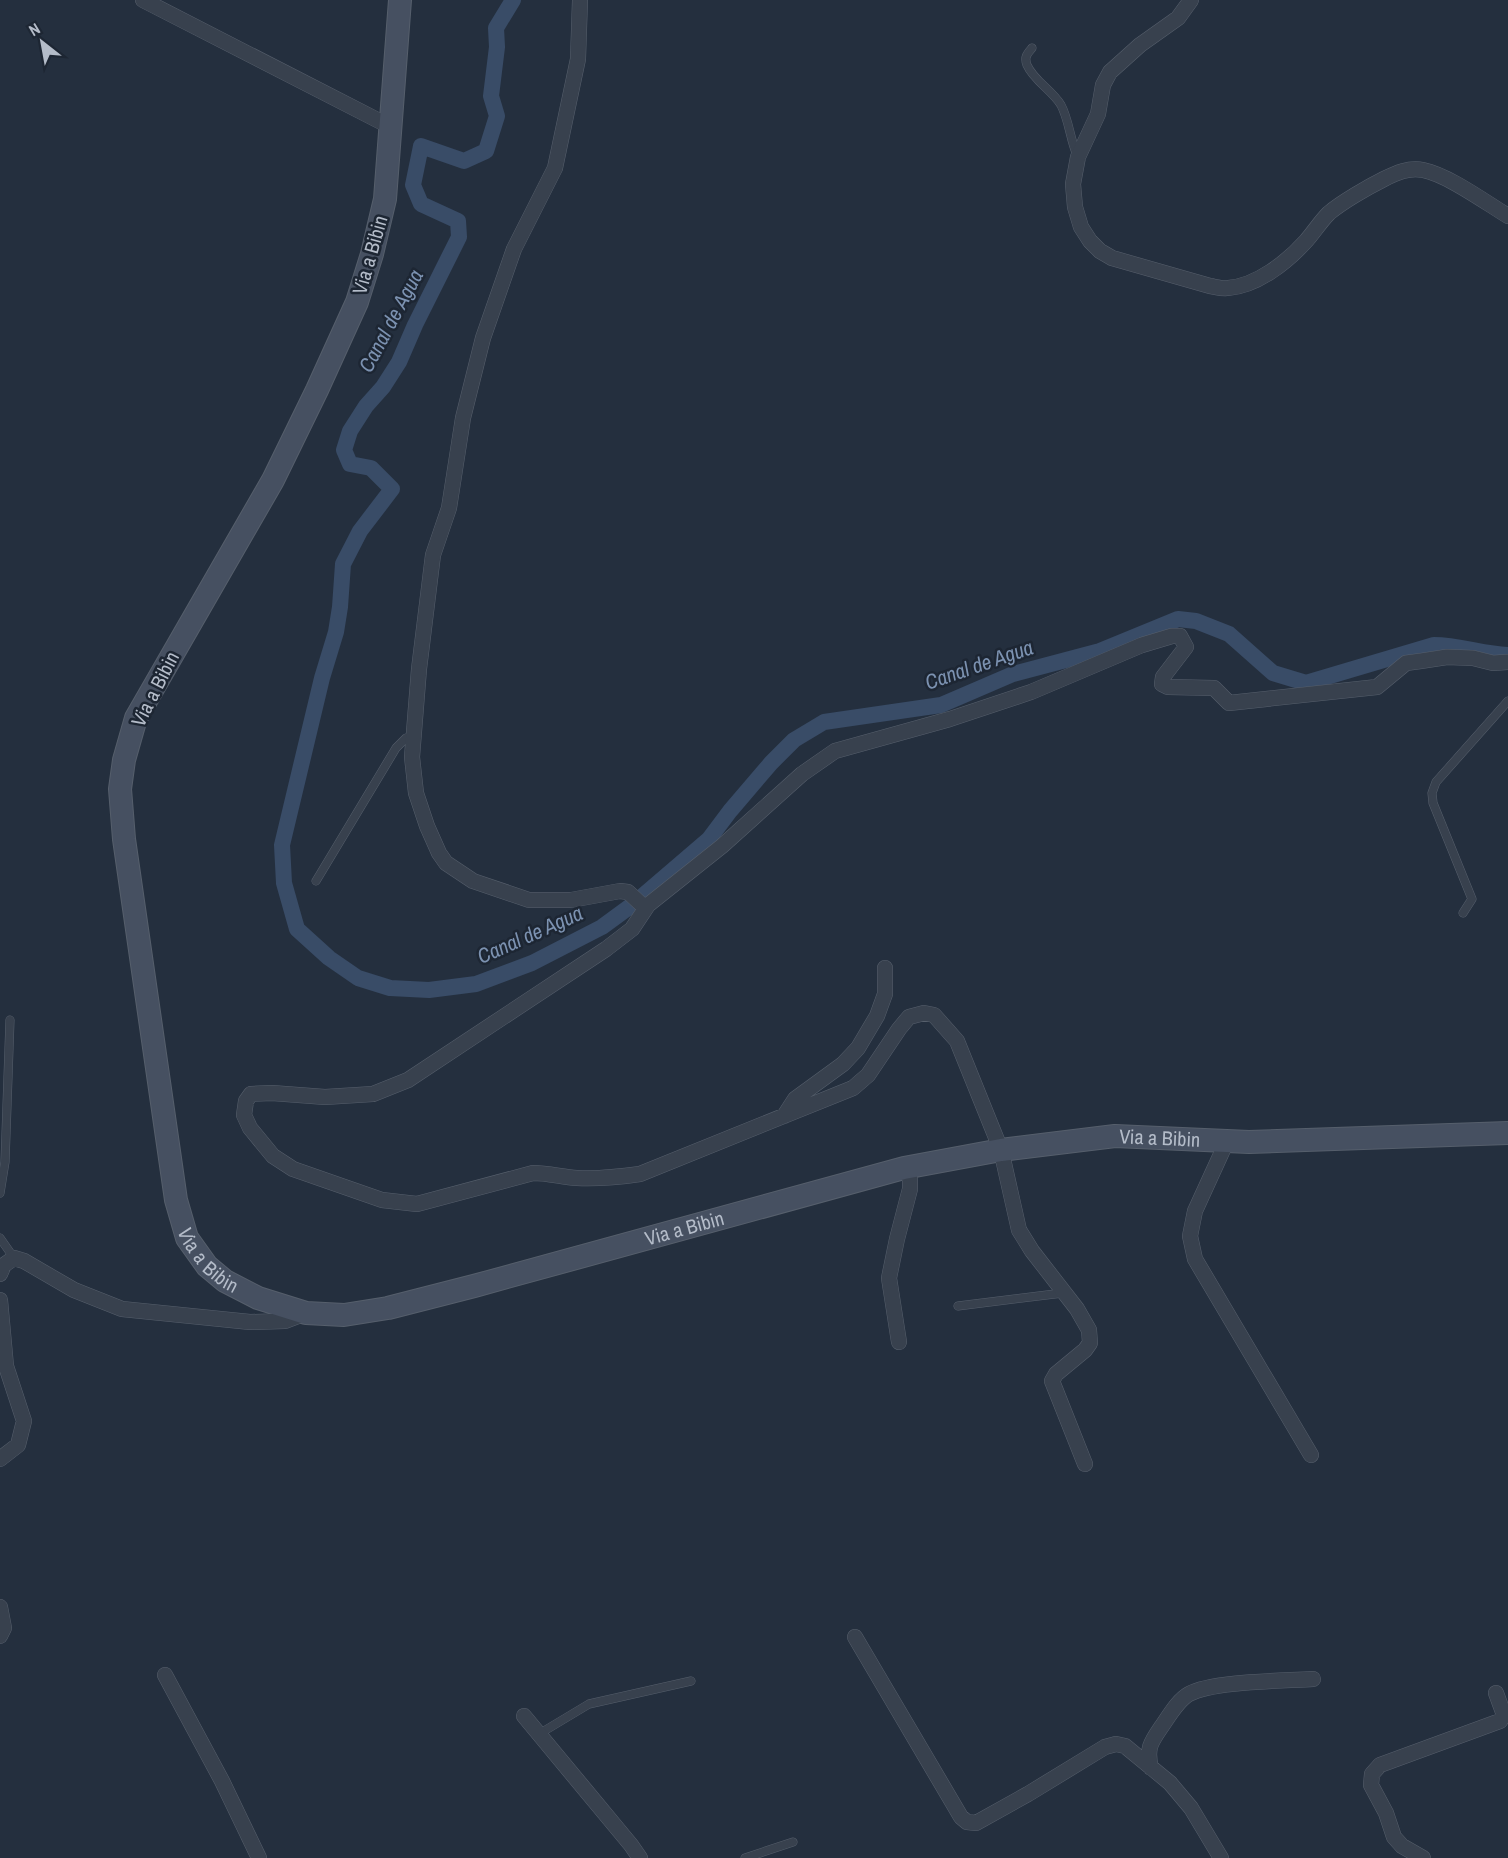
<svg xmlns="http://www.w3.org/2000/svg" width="1508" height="1858" font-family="'Archivo Narrow',sans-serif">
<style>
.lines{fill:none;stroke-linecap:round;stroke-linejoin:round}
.canal{stroke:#394c67;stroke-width:16}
.lane-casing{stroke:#565f6c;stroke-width:9}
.street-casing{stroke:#565f6c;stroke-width:16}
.secondary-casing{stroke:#565f6c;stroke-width:24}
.lane{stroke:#38414e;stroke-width:8}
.street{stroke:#38414e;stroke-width:15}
.secondary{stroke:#465061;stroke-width:22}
.labels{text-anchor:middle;stroke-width:5;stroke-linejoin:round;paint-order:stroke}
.street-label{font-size:20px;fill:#b4bcc9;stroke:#1d2633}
.water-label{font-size:21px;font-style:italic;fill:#7c92b1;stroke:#1d2633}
</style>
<rect width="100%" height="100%" fill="#242f3e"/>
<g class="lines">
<!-- canal -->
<path class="canal" d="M513 0 496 28 497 47 491 96 497 116 486 151 464 161 421 146 413 185 421 204 458 221 459 237 415 325 399 362 383 387 366 406 350 431 344 450 350 464 371 468 392 489 360 531 343 564 340 607 336 632 322 678 282 845 284 883 297 929 329 958 358 978 390 988 429 990 476 984 532 963 602 927 632 905 709 839 730 811 771 763 794 740 824 722 941 705 1013 674 1100 651 1178 619 1196 621 1229 634 1273 673 1306 683 1434 645C1459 645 1483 654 1508 655"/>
<defs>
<path id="lane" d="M1032 48C1027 54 1024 57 1027 65 1034 81 1052 90 1061 105 1069 120 1070 139 1077 155
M316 881 396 748 406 738 414 736
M1463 913 1472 899 1433 803 1432 793 1436 782 1508 701
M0 1193 5 1162 10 1020
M0 1238 14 1258
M958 1306 1063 1293
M539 1734 589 1704 691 1681
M745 1858 793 1842"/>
<path id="street" d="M143 0 391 127
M580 0 578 59 555 168 514 249 483 338 463 418 449 508 433 555 419 669 412 757 416 793 427 826 439 853 446 863 473 881 529 900H571L620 891 628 892 642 905H648
M1191 0 1178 18 1140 45 1110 72 1103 85 1098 114 1078 157 1073 184 1075 207 1081 227 1090 241 1100 251 1112 258 1210 286C1216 287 1223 289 1228 288 1257 286 1287 262 1306 241 1314 232 1320 222 1329 213 1342 202 1368 187 1384 179 1396 173 1409 167 1423 170 1448 175 1485 202 1508 216
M784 1116 795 1099 843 1064 858 1048 877 1016 885 994V968
M1227 1141 1195 1211 1190 1236 1195 1259 1311 1455
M0 1274 4 1265 14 1258 24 1261 74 1290 122 1309 250 1322 285 1321 306 1313
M0 1300 6 1366 24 1421 18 1445 0 1459
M899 1342 889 1278 897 1239 910 1189V1179L904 1168
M1085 1464 1052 1381 1056 1374 1085 1350 1090 1343 1089 1330 1077 1309 1032 1251 1019 1230 1001 1150 957 1041 934 1015 924 1013 909 1017 899 1029 868 1075 853 1088 640 1174C619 1177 598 1179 577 1178 562 1177 548 1173 533 1173L417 1204 382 1200 293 1169 273 1156 250 1128 244 1115 246 1101 251 1094 272 1093 325 1097 373 1094 408 1080 606 949 632 929 648 905 722 846 802 774 835 751 950 719 1031 692 1142 645 1172 636H1180L1186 647 1163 677 1162 684 1168 687 1214 688 1229 703 1377 687 1406 663 1421 661 1447 657 1473 658 1493 663 1508 662
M0 1607 4 1628 0 1636
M855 1637 961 1817 967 1822 976 1823 1028 1794 1105 1747 1116 1744 1125 1746 1170 1783 1191 1808 1221 1858
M165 1675 222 1781 259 1858
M524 1716 631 1845 640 1858
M1151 1768C1146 1748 1151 1742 1162 1726 1169 1716 1178 1700 1189 1694 1212 1681 1283 1681 1313 1679
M1423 1858 1402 1846 1394 1837 1386 1813 1371 1785 1372 1774 1380 1765 1500 1721 1504 1715 1496 1693"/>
<g id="secondary">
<path id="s1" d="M400 0 385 199 372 254 357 302 317 390 273 480 136 718 124 760 120 789 124 839 176 1200 187 1238 207 1266 225 1281 258 1298 306 1313 344 1315 388 1308 474 1286 904 1168 1001 1150 1115 1136 1249 1142 1508 1133"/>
</g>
</defs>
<!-- lane casing -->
<use href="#lane" class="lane-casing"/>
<!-- street casing -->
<use href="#street" class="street-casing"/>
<!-- secondary casing -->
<use href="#secondary" class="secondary-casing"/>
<!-- lane -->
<use href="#lane" class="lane"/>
<!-- street -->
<use href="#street" class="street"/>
<!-- secondary -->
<use href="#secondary" class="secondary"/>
</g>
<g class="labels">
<!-- street labels -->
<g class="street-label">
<text transform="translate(370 255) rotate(-74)" y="7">Via a Bibin</text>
<text transform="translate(155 689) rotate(-63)" y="7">Via a Bibin</text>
<text dy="7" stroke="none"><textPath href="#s1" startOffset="2326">Via a Bibin</textPath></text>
<text dy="7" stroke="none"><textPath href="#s1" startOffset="1840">Via a Bibin</textPath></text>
<text dy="7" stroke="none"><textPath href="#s1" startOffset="1336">Via a Bibin</textPath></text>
</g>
<!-- water labels -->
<g class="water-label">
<text transform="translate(391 321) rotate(-62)" y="7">Canal de Agua</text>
<text transform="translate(979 665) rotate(-19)" y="7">Canal de Agua</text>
<text transform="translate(530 935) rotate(-24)" y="7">Canal de Agua</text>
</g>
</g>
<!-- north arrow -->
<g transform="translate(42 42) rotate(329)" stroke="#1d2633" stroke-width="4.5" paint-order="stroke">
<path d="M0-4.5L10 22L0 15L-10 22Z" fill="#b4bcc9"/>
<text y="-9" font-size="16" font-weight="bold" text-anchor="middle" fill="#b4bcc9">N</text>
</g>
</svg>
